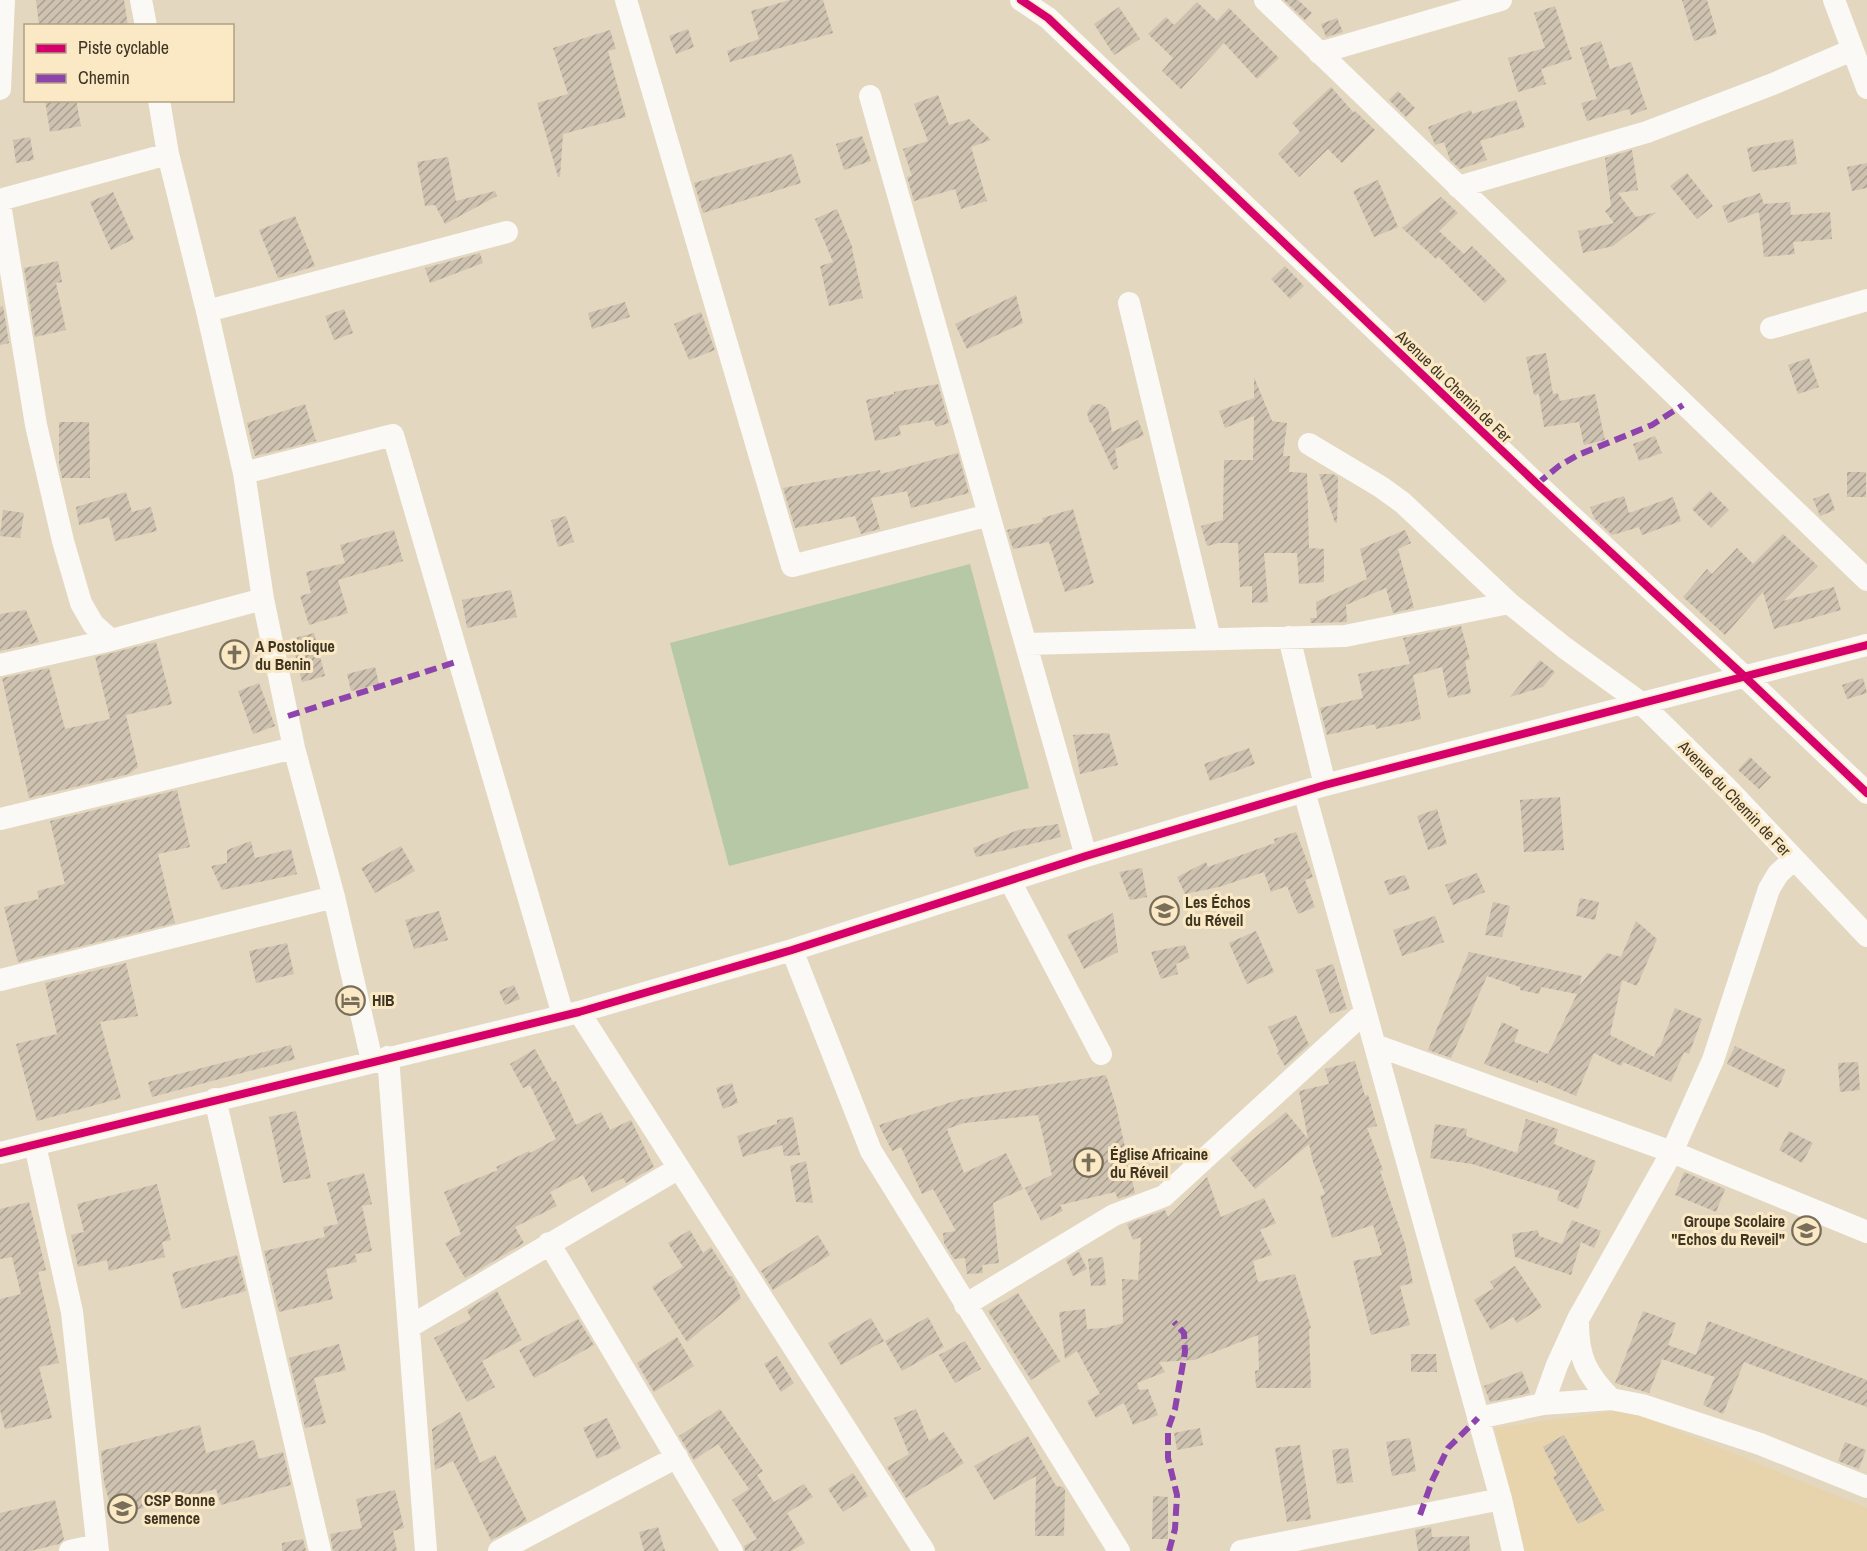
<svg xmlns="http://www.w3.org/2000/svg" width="1867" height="1551" font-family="'Archivo Narrow',sans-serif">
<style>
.built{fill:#e7d3ac}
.pitch{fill:#b6c8a5}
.building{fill:url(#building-hatch)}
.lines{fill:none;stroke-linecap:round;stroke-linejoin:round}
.minor{stroke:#fbf9f5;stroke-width:22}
.quiet{stroke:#8e44ad;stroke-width:6;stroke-dasharray:12 6;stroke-linecap:butt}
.cycleway-casing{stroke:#fbe9c6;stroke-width:11}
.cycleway{stroke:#d6006c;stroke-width:8}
.labels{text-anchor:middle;stroke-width:6;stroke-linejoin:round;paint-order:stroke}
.street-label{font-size:16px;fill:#3e3523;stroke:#fbe9c6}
.poi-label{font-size:16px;font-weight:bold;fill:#3e3523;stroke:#fbe9c6;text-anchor:start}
</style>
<defs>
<pattern id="building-hatch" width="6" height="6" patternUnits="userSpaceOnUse" patternTransform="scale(1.5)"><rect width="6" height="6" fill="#cec2b1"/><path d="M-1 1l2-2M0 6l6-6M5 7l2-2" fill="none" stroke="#a99e90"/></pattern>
</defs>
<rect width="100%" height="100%" fill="#e3d7bf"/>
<!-- built -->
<path class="built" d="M1617 1411 1639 1415 1867 1508V1551H1525L1495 1428Z"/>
<!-- pitch -->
<path class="pitch" d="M970 564 1029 788 729 866 670 643Z"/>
<!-- building -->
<path class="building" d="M36 0H124L128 26H70V23L39 26Z
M790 0H823L833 33 730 62 727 51 759 39 751 11Z
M1284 0H1298L1312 13 1305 20Z
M1682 0H1707L1717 34 1694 41Z
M1197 2 1217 21 1229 8 1279 58 1257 79 1224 43 1181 89 1162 71 1173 58 1148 34 1166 17 1174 25Z
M1555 6 1572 59 1541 69 1546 84 1518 92 1508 58 1545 48 1534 13Z
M1119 7 1140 39 1114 55 1094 24Z
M1337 18 1343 32 1326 37 1321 24Z
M688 29 694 47 676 54 669 36Z
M610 30 616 49 608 51 626 117 563 134 560 177H558L537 103 568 94 553 48Z
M1601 41 1610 69 1631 62 1647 109 1631 115 1629 109 1587 121 1581 103 1597 99 1580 48Z
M1331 87 1354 113 1355 111 1375 130 1342 163 1328 149 1299 177 1278 154 1300 132 1292 123Z
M1398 91 1415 108 1406 117 1389 100Z
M938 95 949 125 969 119 991 140 971 147 987 201 961 209 955 189 914 201 907 177 912 176 903 149 928 141 914 104Z
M45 100H76L81 126 50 132Z
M1516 100 1525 127 1480 141 1487 160 1460 169 1450 160 1444 142 1435 145 1428 127 1471 110 1472 114Z
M862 136 871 161 844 170 836 144Z
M30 137 34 160 16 163 13 140Z
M1793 139 1797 164 1752 172 1747 148Z
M1632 150 1638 190 1618 193 1636 217 1657 212 1613 246 1583 253 1578 231 1614 223 1605 211 1611 206 1605 158Z
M792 154 801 183 703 213 694 183Z
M448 157 456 201 495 191 497 196 445 224 435 205 425 206 417 162Z
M1867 163V188L1852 191 1847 167Z
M1687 173 1713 206 1697 219 1670 186Z
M1378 180 1398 227 1374 237 1353 191Z
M113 192 134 239 111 250 90 202Z
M1760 193 1764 204 1790 202 1791 215 1830 212 1832 239 1793 242 1795 254 1764 257 1759 212 1728 223 1722 206Z
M1441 197 1458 213 1439 231 1464 254 1472 246 1507 281 1485 303 1438 256 1436 259 1402 228Z
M837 209 853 249H852L863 298 829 306 820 266 833 262 815 219Z
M295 216 315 266 278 278 259 230Z
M480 253 483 263 430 283 425 268Z
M58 261 62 282 56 283 66 330 35 337 24 268Z
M1285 266 1304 286 1290 299 1271 279Z
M1016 295 1023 323 967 349 955 324Z
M625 302 630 317 592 329 588 313Z
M3 306 9 343 0 345V307Z
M344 309 353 333 334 340 325 316Z
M701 312 715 350 689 360 674 324Z
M1546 353 1553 394 1558 393 1560 401 1595 394 1605 440 1584 445 1579 422 1544 427 1539 394 1534 395 1526 357Z
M1809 358 1819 387 1798 394 1788 365Z
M1254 377 1272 421 1287 423 1283 456H1290L1289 472 1307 473 1309 548 1324 549V582L1299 584 1297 553H1264L1268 602 1252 603V586L1240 587 1238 543H1219L1207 546 1201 526 1223 520 1224 460H1253L1254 416 1225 428 1219 411 1254 398Z
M938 384 949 423 936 427 933 420 899 426 901 435 875 441 866 400 894 394V392Z
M305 404 316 441 255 456 247 423Z
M1101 404 1108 409 1112 432 1138 420 1144 435 1115 449 1118 468 1113 470 1092 424 1089 421 1087 413 1092 405Z
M59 422H89L90 478H62L59 464Z
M1655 436 1662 453 1639 461 1633 444Z
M958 453 969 493 911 508 907 491 871 498 880 529 861 534 855 516 795 528 783 488 880 470 881 474Z
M1847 472H1866V497H1847Z
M1319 474H1333L1338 477 1337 523H1335Z
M1710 491 1729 510 1711 528 1692 509Z
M126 492 132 512 151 507 157 531 115 541 109 517 79 525 76 507Z
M1829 493 1835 510 1820 516 1813 499Z
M1624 496 1629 513 1673 497 1681 521 1642 535 1639 527 1612 535 1594 518 1590 507Z
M1073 509 1094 583 1065 592 1049 542 1013 549 1007 530 1043 522 1042 518Z
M3 510 24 513 20 538 0 536Z
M566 516 574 542 558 547 551 520Z
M394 530 403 561 338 580 348 613 309 625 300 596 311 593 306 572 345 563 340 545Z
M1405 530 1411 543 1398 549 1414 608 1393 613 1386 588 1346 605 1347 622 1311 623 1310 618H1317L1316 602 1367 579 1360 549Z
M1783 534 1818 566 1783 601 1834 587 1841 610 1774 629 1763 592 1725 635 1683 597 1707 569 1712 574 1737 548 1753 564Z
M511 590 517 617 467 628 462 600Z
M26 610 39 642 0 651V614Z
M1461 626 1470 659 1465 661 1471 693 1448 698 1442 667 1413 675 1421 719 1376 729 1375 724 1327 735 1320 708 1363 698 1358 674 1410 664 1403 638Z
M314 633 325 676 302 682 291 639Z
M156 642 172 704 126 715 138 767 129 774 29 798 2 678 49 668 65 729 110 719 95 657Z
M1540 660 1555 672 1543 687 1510 697Z
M375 667 379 684 351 691 347 674Z
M1863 678 1867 693 1847 699 1842 685Z
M259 683 275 726 253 734 238 691Z
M1109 733 1118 765 1080 774 1073 735Z
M1249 748 1255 764 1210 781 1204 764Z
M1750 757 1771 777 1759 789 1738 770Z
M177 790 190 847 158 854 175 923 18 962 4 907 39 899 37 891 65 884 50 821Z
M1560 797 1564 850 1524 852 1520 800Z
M1437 809 1447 844 1428 850 1417 816Z
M1058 824 1061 837 976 857 973 848 1018 830Z
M1296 832 1313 877 1305 880 1315 907 1298 914 1287 886 1271 892 1264 872 1219 887 1185 894 1177 877 1206 862 1208 867 1275 843 1274 839Z
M251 841 255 858 291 849 297 874 222 890 211 866 227 863V850Z
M401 846 415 871 375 893 361 868Z
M1142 868 1147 897 1130 900 1119 872Z
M1477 873 1485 892 1453 905 1445 885Z
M1405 875 1410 889 1389 895 1384 881Z
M1580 898 1599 902 1595 920 1576 916Z
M1493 902 1510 906 1502 937 1485 935Z
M439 911 448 940 414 949 405 920Z
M1113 913 1118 952 1084 969 1067 935Z
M1435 916 1444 942 1402 956 1393 930Z
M1636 921 1657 939 1637 986 1622 980 1610 1035 1654 1057 1658 1047H1660L1675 1008 1702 1019 1689 1054 1684 1052 1671 1082 1623 1062 1621 1066 1594 1053 1576 1096 1538 1080V1083L1484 1064 1502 1022 1519 1030 1514 1042 1548 1054 1577 994 1541 987 1539 994 1520 990V987L1487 976 1451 1058 1428 1050 1469 952 1582 976 1579 986 1607 953 1621 957Z
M1256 931 1274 972 1247 984 1229 943Z
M287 943 294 974 256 983 249 951Z
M1185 945 1190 958 1176 964 1178 974 1161 979 1151 952Z
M126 963 138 1016 100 1022 121 1098 37 1121 16 1044 57 1034 45 983Z
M1333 964 1347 1009 1330 1014 1316 970Z
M514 985 520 999 505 1005 499 991Z
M1296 1015 1309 1045 1285 1066 1277 1053 1279 1052 1268 1027Z
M291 1045 295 1059 152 1097 148 1082Z
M1735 1046 1786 1070 1778 1088 1727 1064Z
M535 1049 553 1082 556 1081 576 1125 601 1112 610 1130 631 1120 654 1167 626 1183 623 1178 592 1193 583 1175 550 1192 557 1206 515 1227 524 1243 465 1278 445 1243 461 1234 444 1192 498 1170 496 1167 529 1151 530 1153 556 1139 530 1085 523 1088 510 1064Z
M1355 1061 1365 1096 1368 1095 1377 1126 1367 1128 1383 1170 1380 1171 1405 1244 1413 1283 1400 1286 1410 1325 1371 1335 1353 1261 1382 1255 1373 1225 1332 1238 1320 1196 1325 1194 1313 1162 1309 1144 1255 1189 1230 1158 1286 1112 1308 1139 1299 1091 1329 1084 1325 1069Z
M1858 1062 1860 1090 1840 1092 1838 1063Z
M1106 1075 1116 1106 1135 1193 1118 1199 1115 1192 1060 1205 1063 1211 1041 1221 1025 1188 1052 1175 1038 1115 964 1123 947 1129 964 1173 1006 1153 1023 1189 993 1203 999 1263 982 1265 983 1273 967 1274 965 1258 954 1259 944 1243 943 1233 956 1231 933 1189 922 1194 901 1147 892 1151 879 1125 958 1100Z
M732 1083 738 1103 723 1109 716 1088Z
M296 1111 311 1178 283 1183 269 1117Z
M793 1117 800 1155 784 1156 782 1145 743 1157 737 1136 777 1124V1120Z
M1526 1119 1558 1129 1554 1144 1596 1161 1578 1209 1557 1200 1560 1191 1472 1164 1430 1158 1435 1124 1467 1129 1466 1136 1517 1153Z
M1789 1131 1813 1143 1802 1163 1779 1150Z
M806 1161 813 1203 796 1202 790 1166Z
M1684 1172 1725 1189 1716 1212 1675 1195Z
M364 1173 372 1204 362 1206 372 1251 355 1254 357 1262 326 1269 333 1299 279 1312 264 1251 325 1237 323 1227 338 1224 327 1183Z
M1207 1177 1221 1217 1264 1198 1276 1223 1260 1230 1272 1255 1253 1261 1258 1282 1295 1274 1311 1328 1309 1329 1311 1388H1256L1255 1371 1259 1370 1258 1335 1194 1360 1159 1362 1165 1372 1137 1383 1139 1390 1148 1389 1158 1415 1133 1425 1124 1403 1096 1418 1087 1401 1100 1394 1077 1351 1065 1359 1059 1312 1085 1309 1087 1329 1105 1328 1123 1323 1122 1279 1138 1280 1141 1237 1133 1240 1127 1224 1165 1210 1168 1217Z
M157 1184 171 1240 162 1242 165 1257 109 1271 107 1260 78 1267 71 1235 84 1232 77 1204Z
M29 1202 46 1270 38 1272 59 1363 39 1367 52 1418 5 1429 0 1410V1299L21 1294 12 1257 0 1259V1209Z
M1572 1220 1601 1231 1594 1248 1581 1242 1571 1275 1515 1257 1512 1234 1538 1230 1539 1236 1562 1244Z
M690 1230 703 1253 711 1247 730 1277 732 1276 734 1280 741 1298 687 1342 652 1287 683 1267 668 1243Z
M818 1235 830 1255 773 1290 761 1271Z
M1079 1252 1087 1269 1073 1276 1066 1260Z
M237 1255 246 1291 182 1309 172 1273Z
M1103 1257 1106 1285 1091 1286 1088 1259Z
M1515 1266 1542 1307 1517 1323 1513 1317 1491 1330 1474 1300 1494 1288 1490 1282Z
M497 1291 522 1340 482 1361 495 1387 467 1402 434 1338 471 1319 467 1310Z
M1018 1293 1060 1361 1031 1380 988 1311Z
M1643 1311 1676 1323 1668 1345 1696 1355 1708 1321 1867 1380V1407L1744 1362 1723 1414 1703 1405 1715 1377 1662 1359 1649 1393 1615 1383Z
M928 1317 944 1347 902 1371 885 1341Z
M871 1318 884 1341 841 1365 828 1343Z
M578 1319 594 1345 534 1378 519 1350Z
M677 1337 694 1366 654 1392 637 1363Z
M965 1341 981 1369 955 1383 939 1355Z
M339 1344 346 1370 314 1378 326 1423 305 1428 289 1358Z
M1411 1354H1436L1437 1372H1411Z
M777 1356 794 1383 781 1392 764 1364Z
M1522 1371 1530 1393 1490 1402 1484 1386Z
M720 1409 763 1471 757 1475 774 1502 804 1484 813 1497 787 1513 805 1543 791 1551H745L744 1546 757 1539 732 1500 749 1489 718 1444 694 1460 679 1436Z
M916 1409 929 1441 944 1432 964 1463 906 1498 887 1467 909 1454 894 1418Z
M460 1412 480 1463 495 1455 527 1521 491 1540 453 1461 435 1470 432 1429Z
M607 1418 621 1448 597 1459 583 1428Z
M200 1425 206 1453 254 1440 259 1459 283 1452 291 1485 221 1505 216 1489 113 1516 104 1482 101 1451Z
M1200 1428 1203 1445 1177 1450 1174 1433Z
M1564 1435 1604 1510 1578 1524 1553 1477 1557 1475 1543 1447Z
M1028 1436 1056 1486 1063 1487 1065 1490 1064 1536H1035L1036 1476 994 1500 974 1466Z
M1410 1438 1416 1471 1392 1476 1386 1442Z
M1845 1442 1866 1450 1859 1469 1838 1461Z
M1300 1445 1311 1519 1287 1522 1275 1448Z
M1348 1448 1353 1482 1337 1484 1332 1450Z
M853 1473 868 1496 843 1512 828 1489Z
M395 1490 404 1528 393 1531 397 1551H333L330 1534 362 1528 356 1499Z
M1153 1496 1168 1497V1539H1152Z
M55 1500 64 1539 59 1544 30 1551H0V1513Z
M658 1527 665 1551H644L639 1532Z
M1431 1527 1432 1537 1469 1536 1470 1551H1418L1415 1530Z
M303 1539 306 1551H282V1543Z"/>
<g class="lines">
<!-- minor -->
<path class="minor" d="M141 0 146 26
M626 0 792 566 989 515
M1021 0 1048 18 1537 484 1745 677 1867 793
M1265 0 1867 580
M1834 0 1867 88
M1319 53 1501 0
M0 89 4 0
M870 96 1086 856
M159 100 168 154 207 311 244 473 263 599 294 748 334 897 372 1061
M1458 187 1647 132 1773 84 1852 50
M0 200 168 154
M0 204 36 425 63 541 81 603 93 624 111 640
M1129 303 1210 639
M207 311 507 232
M1771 328 1867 300
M1309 444 1381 487 1403 503 1509 603 1565 648 1641 703 1730 791 1867 936
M244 473 393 435 563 1015
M1289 637 1325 785
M1026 644 1345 636 1509 603
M0 665 111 640 263 599
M1304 791 1501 1499 1513 1551
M0 819 294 748
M1010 881 1101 1054
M792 950 871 1151 1119 1551
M0 980 334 897
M579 1012 924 1551
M1375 1045 1672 1152 1867 1232
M388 1057 426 1551
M215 1099 320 1551
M35 1145 72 1312 98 1551
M0 1153 579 1012 792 950 1086 856 1325 785 1867 645
M549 1243 732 1551
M965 1305 1114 1215 1164 1196 1365 1012
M1578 1323C1578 1358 1587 1375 1611 1399
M409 1327 679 1168
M1543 1404 1557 1365 1578 1319 1672 1152 1713 1060 1769 889 1778 874 1794 859
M1478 1418 1543 1404 1611 1399 1642 1405 1760 1444 1867 1487
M70 1551 97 1545
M499 1551 677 1457
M1241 1551 1501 1499"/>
<!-- quiet -->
<path class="quiet" d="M1537 484 1559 466 1578 455 1652 425 1683 405
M288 716 459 661
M1420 1515 1432 1481 1448 1448 1478 1418
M1169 1551 1175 1529 1177 1495 1168 1458V1429L1175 1409 1185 1352 1184 1333 1174 1322"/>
<defs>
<path id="cycleway" d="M1021 0 1048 18 1537 484 1745 677 1867 793
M0 1153 579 1012 792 950 1086 856 1325 785 1867 645"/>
</defs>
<!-- cycleway casing -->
<use href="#cycleway" class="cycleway-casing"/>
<!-- cycleway -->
<use href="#cycleway" class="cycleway"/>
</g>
<!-- icons -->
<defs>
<symbol id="church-ring" viewBox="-11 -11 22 22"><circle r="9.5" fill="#fbe9c6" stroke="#786e5a" stroke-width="1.5"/><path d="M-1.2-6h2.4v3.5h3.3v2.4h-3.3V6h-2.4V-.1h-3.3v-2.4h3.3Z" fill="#786e5a"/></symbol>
<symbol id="school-ring" viewBox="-11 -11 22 22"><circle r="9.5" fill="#fbe9c6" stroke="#786e5a" stroke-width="1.5"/><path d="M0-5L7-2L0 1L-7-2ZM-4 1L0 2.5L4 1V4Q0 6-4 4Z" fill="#786e5a"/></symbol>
<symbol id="hotel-ring" viewBox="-11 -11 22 22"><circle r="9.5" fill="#fbe9c6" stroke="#786e5a" stroke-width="1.5"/><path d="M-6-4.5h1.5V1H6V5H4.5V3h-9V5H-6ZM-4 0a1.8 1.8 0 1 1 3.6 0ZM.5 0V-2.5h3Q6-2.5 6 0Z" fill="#786e5a"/></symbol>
</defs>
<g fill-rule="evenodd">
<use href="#church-ring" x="218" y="638" width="33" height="33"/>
<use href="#school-ring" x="1148" y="894" width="33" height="33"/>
<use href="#hotel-ring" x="334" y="984" width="33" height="33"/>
<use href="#church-ring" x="1072" y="1146" width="33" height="33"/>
<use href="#school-ring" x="1790" y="1214" width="33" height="33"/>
<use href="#school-ring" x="106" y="1492" width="33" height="33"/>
</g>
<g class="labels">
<!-- street labels -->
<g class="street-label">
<text transform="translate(1454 386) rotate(44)" y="6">Avenue du Chemin de Fer</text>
<text transform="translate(1735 798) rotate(46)" y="6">Avenue du Chemin de Fer</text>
</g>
<!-- poi labels -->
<g class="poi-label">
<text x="255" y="652">A Postolique<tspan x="255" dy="18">du Benin</tspan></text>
<text x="1185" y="908">Les Échos<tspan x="1185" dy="18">du Réveil</tspan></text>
<text x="372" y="1006">HIB</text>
<text x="1110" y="1160">Église Africaine<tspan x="1110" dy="18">du Réveil</tspan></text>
<text x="1785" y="1227" text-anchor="end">Groupe Scolaire<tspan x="1785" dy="18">"Echos du Reveil"</tspan></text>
<text x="144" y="1506">CSP Bonne<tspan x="144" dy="18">semence</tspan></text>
</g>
</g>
<!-- legend -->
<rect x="24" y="24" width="210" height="78" fill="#fbe9c6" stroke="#afa185" stroke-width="1.5"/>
<rect x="36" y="44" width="30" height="9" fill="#d6006c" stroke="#afa185" stroke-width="1.5"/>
<text x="78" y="54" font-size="18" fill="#3e3523">Piste cyclable</text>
<rect x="36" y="74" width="30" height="9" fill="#8e44ad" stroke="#afa185" stroke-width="1.5"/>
<text x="78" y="84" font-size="18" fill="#3e3523">Chemin</text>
</svg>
